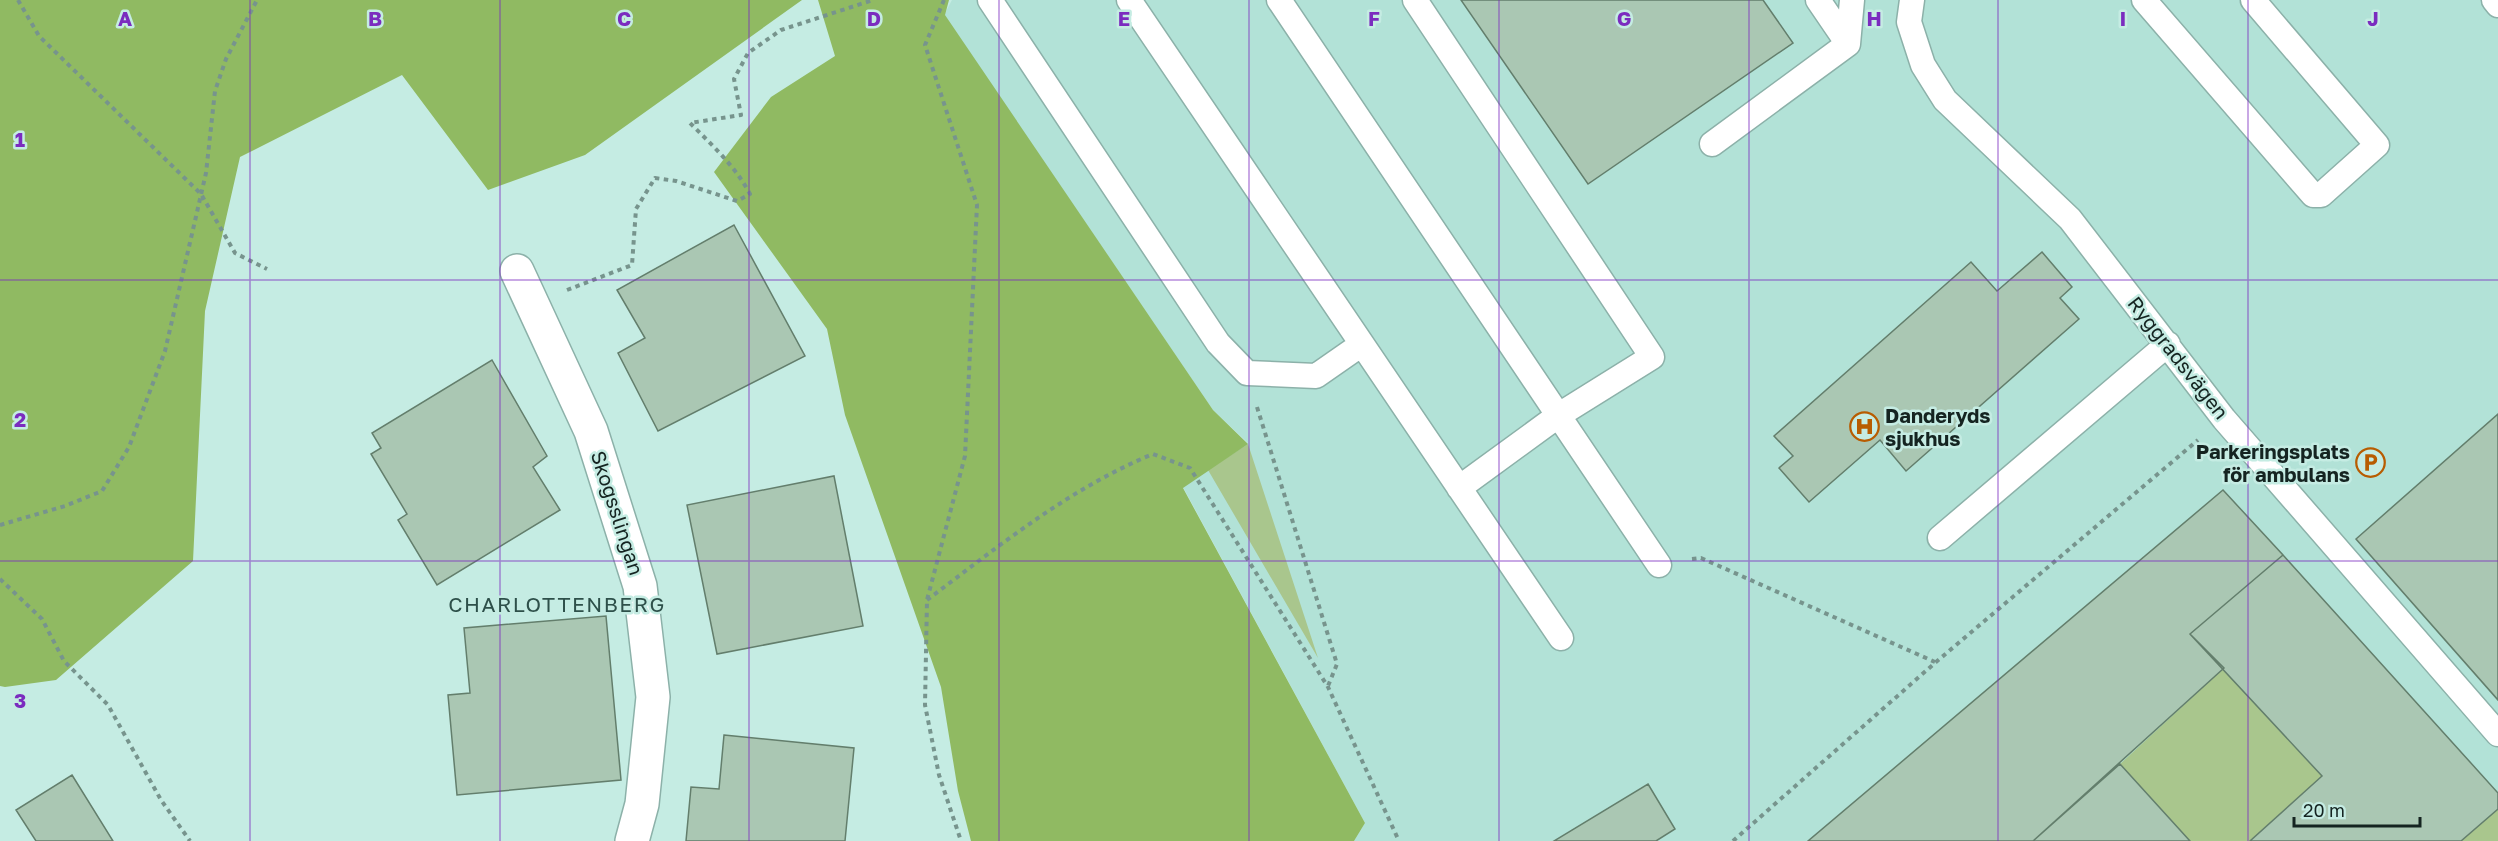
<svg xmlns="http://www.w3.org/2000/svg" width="2498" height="841" font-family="'Golos Text',sans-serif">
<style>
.built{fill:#b2e2d7}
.green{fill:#a9c68d}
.forest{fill:#90ba62}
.building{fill:#aac7b3;stroke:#637e6c;stroke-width:1.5}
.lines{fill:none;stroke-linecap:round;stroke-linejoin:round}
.lane-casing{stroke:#8cb1a9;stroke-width:27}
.street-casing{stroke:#8cb1a9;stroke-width:36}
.path{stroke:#77948d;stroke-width:4;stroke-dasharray:4.5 4.5;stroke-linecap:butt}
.lane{stroke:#fff;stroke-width:24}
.street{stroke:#fff;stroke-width:33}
.grid{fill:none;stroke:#7b2cbf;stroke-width:1.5;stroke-opacity:0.55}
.labels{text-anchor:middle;stroke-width:5;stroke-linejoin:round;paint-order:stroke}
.street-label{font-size:20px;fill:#152421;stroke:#c5ece3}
.poi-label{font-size:20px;font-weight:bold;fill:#152421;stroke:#c5ece3;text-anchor:start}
.neighbourhood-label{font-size:21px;letter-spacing:1.5px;fill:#2e504a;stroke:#c5ece3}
.grid-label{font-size:20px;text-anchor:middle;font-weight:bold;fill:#7b2cbf;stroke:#c5ece3;stroke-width:5;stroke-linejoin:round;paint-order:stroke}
</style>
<rect width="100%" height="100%" fill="#c5ece3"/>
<!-- built -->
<path class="built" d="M952 0H2498V841H1354L1365 823 1183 487 1248 443 1213 410 944 15Z"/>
<!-- green -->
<path class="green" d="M1248 444 1318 658 1208 470Z
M2224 668 2322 776 2250 841H2190L2120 764Z
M2498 809V841H2461Z"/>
<!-- forest -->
<path class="forest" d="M0 0H802L585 155 488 190 402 75 240 157 205 311 193 561 56 680 5 687 0 686Z
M818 0H949L945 15 1213 410 1248 444 1183 488 1365 823 1354 841H971L958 791 941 687 845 415 827 329 714 172 771 97 835 56Z"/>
<!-- building -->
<path class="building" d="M1461 0H1763L1793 43 1588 184Z
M734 225 805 356 658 431 618 353 645 338 617 290Z
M2042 252 2072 287 2060 298 2079 319 1906 471 1880 440 1809 502 1779 468 1793 456 1774 436 1971 262 1997 291Z
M492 360 547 456 533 467 560 510 437 585 398 520 407 514 371 454 381 448 372 433Z
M2498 414V700L2356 539Z
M834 476 863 626 717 654 687 505Z
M2223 490 2283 555 2190 634 2224 668 2033 841H1808Z
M2283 555 2498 793V809L2461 841H2250L2322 776 2190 634Z
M606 616 621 780 457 795 448 695 470 693 464 628Z
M724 735 854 748 845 841H686L691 787 719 789Z
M2120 764 2190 841H2033Z
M72 775 113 841H36L16 810Z
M1648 784 1675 829 1656 841H1554Z"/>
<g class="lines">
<defs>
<path id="lane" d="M990 0 1218 343 1247 373 1316 376 1362 344
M1129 0 1561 638
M1279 0 1659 565
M1415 0 1652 357 1559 415 1459 488
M1818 0 1848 44
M1912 0 1909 22 1923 65 1945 100 2070 219 2224 419 2498 734
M2144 0 2313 195H2321L2377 145 2253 0
M2494 0 2498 5
M1712 144 1848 44 1852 0
M1940 538 2168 344"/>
<path id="street" d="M517 271 591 431 640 586 653 697 642 804 632 841"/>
</defs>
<!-- lane casing -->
<use href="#lane" class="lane-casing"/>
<!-- street casing -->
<use href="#street" class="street-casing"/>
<!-- path -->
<path class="path" d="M18 0 39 36 201 194 235 253 267 269
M944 0 925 45 977 205 965 456 927 600 925 705 939 775 961 841
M567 290 632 265 636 209 655 178 676 181 737 201 750 194C735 166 712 145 690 123L741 115 734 79 748 53 781 30 873 0
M1257 407 1337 664 1328 686
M0 525 65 506 102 491 129 447 165 351 206 173 215 91 226 59 257 0
M1692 559 1701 558 1935 662
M0 579 42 619 64 661 108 705 161 800 190 841
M927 600C999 546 1070 488 1153 454L1190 468 1328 687 1399 841
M1733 841 1936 662 2198 440"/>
<!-- lane -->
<use href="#lane" class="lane"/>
<!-- street -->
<use href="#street" class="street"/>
</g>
<!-- grid -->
<path class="grid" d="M250 0V841M500 0V841M749 0V841M999 0V841M1249 0V841M1499 0V841M1749 0V841M1998 0V841M2248 0V841M0 280H2498M0 561H2498"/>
<!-- icons -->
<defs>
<symbol id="hospital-ring" viewBox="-11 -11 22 22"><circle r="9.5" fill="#c5ece3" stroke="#b85c00" stroke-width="1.5"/><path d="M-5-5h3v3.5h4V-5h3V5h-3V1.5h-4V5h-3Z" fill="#b85c00"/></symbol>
<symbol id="parking-ring" viewBox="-11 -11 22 22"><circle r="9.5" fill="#c5ece3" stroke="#b85c00" stroke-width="1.5"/><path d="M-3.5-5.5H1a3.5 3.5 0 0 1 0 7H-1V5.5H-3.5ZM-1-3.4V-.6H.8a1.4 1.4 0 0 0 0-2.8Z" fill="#b85c00"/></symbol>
</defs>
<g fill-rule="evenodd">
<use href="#hospital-ring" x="1848" y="410" width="33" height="33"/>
<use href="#parking-ring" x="2354" y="446" width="33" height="33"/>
</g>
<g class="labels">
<!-- street labels -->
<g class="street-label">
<text transform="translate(2178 358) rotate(52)" y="7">Ryggradsvägen</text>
<text transform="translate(617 513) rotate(72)" y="7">Skogsslingan</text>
</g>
<!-- poi labels -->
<g class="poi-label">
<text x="1885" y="423">Danderyds<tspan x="1885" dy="23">sjukhus</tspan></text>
<text x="2350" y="459" text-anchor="end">Parkeringsplats<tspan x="2350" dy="23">för ambulans</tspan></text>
</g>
<!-- neighbourhood labels -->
<g class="neighbourhood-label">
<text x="557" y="612">CHARLOTTENBERG</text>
</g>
</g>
<g class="grid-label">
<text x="125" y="26">A</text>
<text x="375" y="26">B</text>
<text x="624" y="26">C</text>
<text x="874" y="26">D</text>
<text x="1124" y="26">E</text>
<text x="1374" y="26">F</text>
<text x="1624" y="26">G</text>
<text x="1874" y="26">H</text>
<text x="2123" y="26">I</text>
<text x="2373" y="26">J</text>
<text x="20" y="147">1</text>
<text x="20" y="427">2</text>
<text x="20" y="708">3</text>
</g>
<!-- scale -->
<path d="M2294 817v9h126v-9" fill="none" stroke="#152421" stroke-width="3"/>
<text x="2303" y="817" font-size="18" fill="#152421" stroke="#c5ece3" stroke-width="4.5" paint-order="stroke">20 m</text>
</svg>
